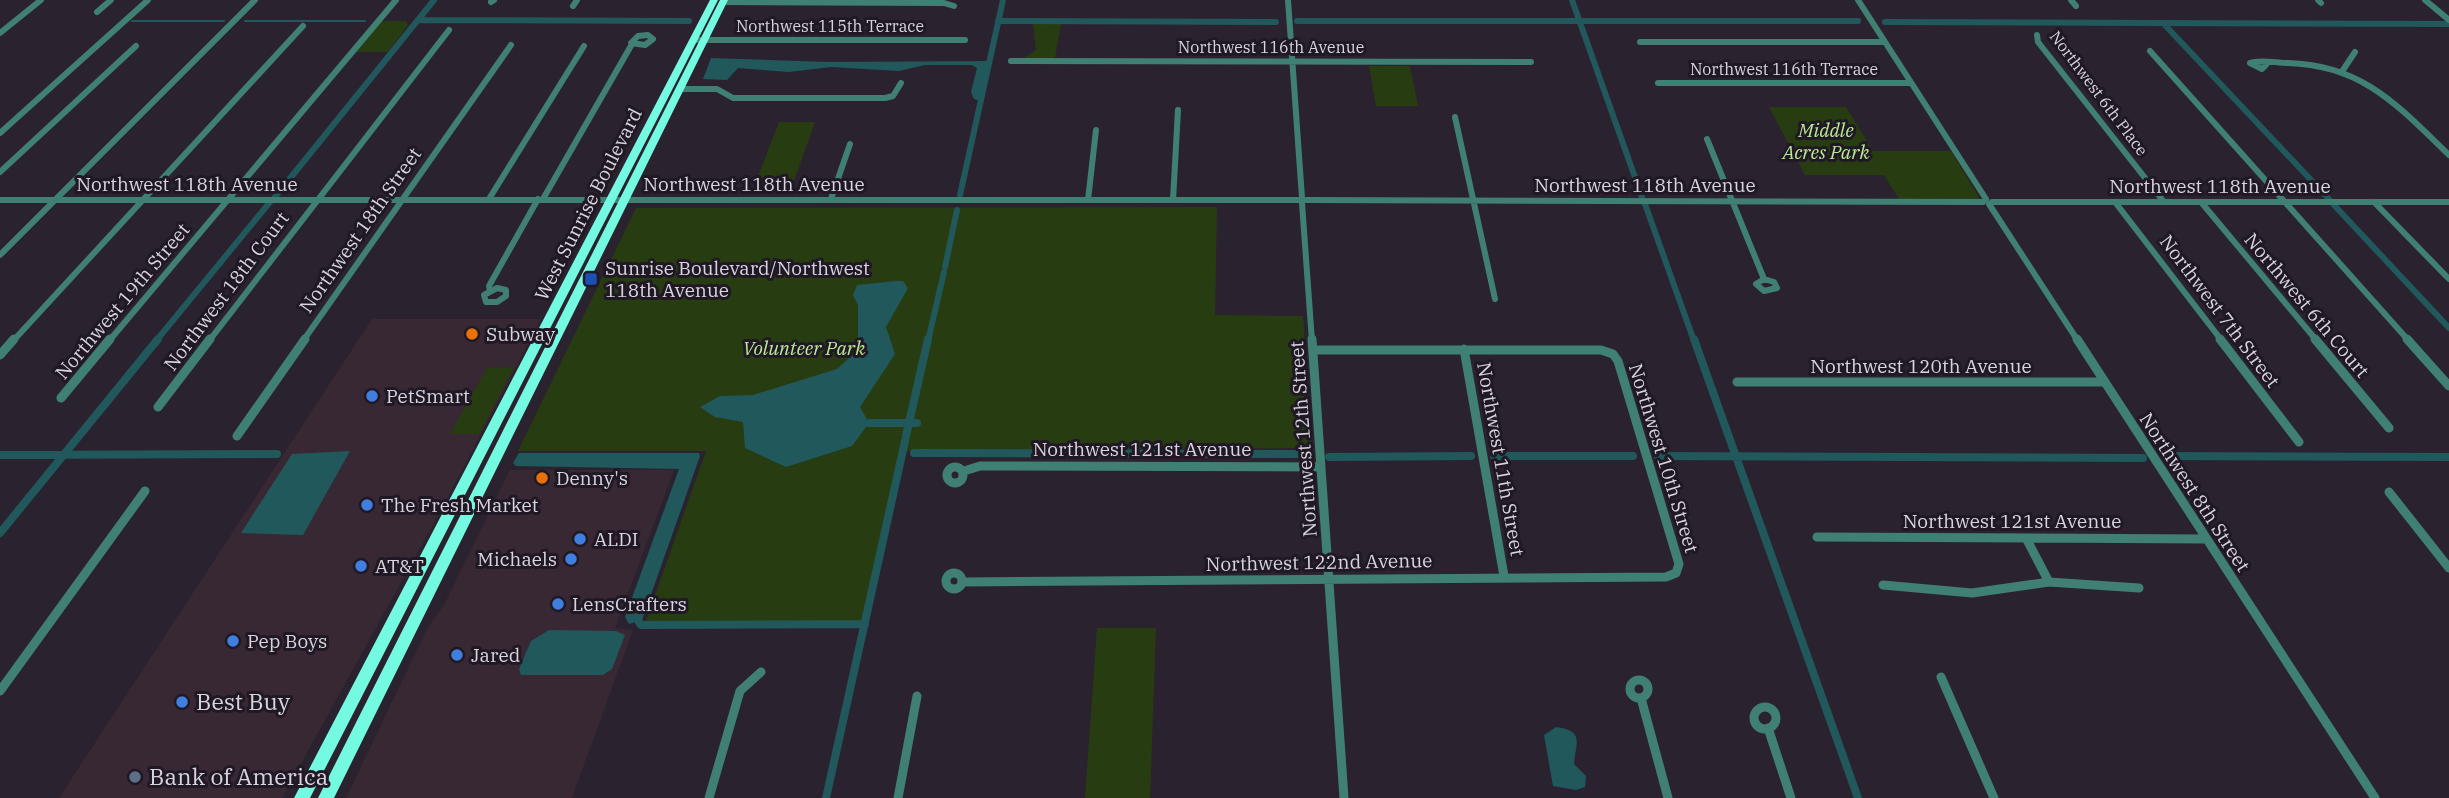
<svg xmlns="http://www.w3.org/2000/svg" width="2449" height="798" font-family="'IBM Plex Serif',serif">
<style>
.commercial{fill:#382833}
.green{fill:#273d11}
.water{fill:#20585b}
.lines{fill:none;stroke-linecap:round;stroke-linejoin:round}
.stream{stroke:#20585b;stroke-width:2}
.canal-far1{stroke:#20585b;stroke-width:6}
.canal{stroke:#20585b;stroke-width:8}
.minor-far1{stroke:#3f8073;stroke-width:6}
.minor{stroke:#3f8073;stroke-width:9}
.highway{fill:#73fae0;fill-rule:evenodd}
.transit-dot{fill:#1a4fb4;stroke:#201925;stroke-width:2.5}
.food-dot{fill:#e8710a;stroke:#201925;stroke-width:2.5}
.shop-dot{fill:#3f7fe0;stroke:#201925;stroke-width:2.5}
.service-dot{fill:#5c6f8a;stroke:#201925;stroke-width:2.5}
.labels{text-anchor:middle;stroke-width:6;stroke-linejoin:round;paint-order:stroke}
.far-street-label{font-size:16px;fill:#d8d4dc;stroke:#201925}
.park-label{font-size:19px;font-style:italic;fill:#bbea91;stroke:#201925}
.street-label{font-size:19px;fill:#d8d4dc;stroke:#201925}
.poi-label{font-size:19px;fill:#d8d4dc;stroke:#201925;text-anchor:start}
.near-poi-label{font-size:23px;fill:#d8d4dc;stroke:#201925;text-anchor:start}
</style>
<rect width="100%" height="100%" fill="#2a232f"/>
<!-- commercial -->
<path class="commercial" d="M372 319H541L441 510 282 798H59Z
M510 470H674L615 628 633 630 572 798H346L428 627 444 605Z"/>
<!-- green -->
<path class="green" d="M381 21H406L408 25 388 52H355Z
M1033 24H1061L1055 58H1024L1036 50Z
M1369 66H1410L1418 106H1376Z
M1769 107H1846L1873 151H1951L1980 199H1899L1884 175H1805Z
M779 122H815L790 192H752Z
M1217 207 1215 315 1303 316 1312 448 901 451 865 621H646L706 451H518L636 208Z
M514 367 479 434H450L487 368Z
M1097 628H1156L1150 798H1085Z"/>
<!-- water -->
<path class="water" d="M711 58 828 62 989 61 980 101 974 99 971 92 977 68 972 65H925L899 71 831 67 789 72 738 68 727 80 703 79Z
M896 281H903L908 288 886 327 895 354 860 407 869 423 852 446 786 467 745 448 743 422 715 417 700 407 720 396 753 395 837 369 858 350V305L853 295 857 285Z
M350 451 303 535 241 533 292 454Z
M519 453H699L700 456 642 620 629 624 625 617 679 469 516 466 513 463Z
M549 630 616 631 625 635 612 669 603 675H521L519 669 531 641Z
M1556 727C1586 731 1575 744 1574 764L1586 776 1585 787 1576 790 1553 786 1544 735Z"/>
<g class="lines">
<!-- stream -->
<path class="stream" d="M132 21H224
M245 21H365"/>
<!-- canal-far1 -->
<path class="canal-far1" d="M1572 0 1642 197
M418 20 689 21
M998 21 1276 22
M1297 21H1858
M1885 22 2449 24
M2163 23 2329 199
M960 195 1003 0
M275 197 434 0
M1645 204 1694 341
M2334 205 2449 328
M945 267 957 210
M156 341 270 202
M928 341 944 272"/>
<!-- canal -->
<path class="canal" d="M1694 339 1858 798
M869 423H917
M906 436 928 339
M914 453 1310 454
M0 455 277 454
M1494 456H1633
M1658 456 2143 458
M2167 456 2449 457
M1329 457 1471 456
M0 533 158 339
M635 616 641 625 865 624
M826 798 905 441"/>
<!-- minor-far1 -->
<path class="minor-far1" d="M1288 0 1302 198
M1858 0 1986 199
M2071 0 2076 6
M2318 0 2321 3
M2425 0 2449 20
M491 2 494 0
M723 2 944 3 954 6
M573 6 577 0
M97 12 111 0
M0 33 41 0
M648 35 653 39 645 45 631 43 638 36Z
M2037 35 2038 42 2164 202
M694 40H965
M1640 42H1884
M2150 51 2409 341
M1011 61 1531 62
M2266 65 2262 69 2250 63C2260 59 2276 63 2288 63 2363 65 2398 106 2449 155
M2343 70 2355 52
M1658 83H1910
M680 89H717L733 98H885L893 96 901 83
M1455 117 1495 299
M0 133 148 0
M1707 139 1764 279
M0 172 136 46
M489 199 584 46
M543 199 632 44
M831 199 850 144
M0 200H1298
M1088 200 1096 130
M1173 200 1178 110
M1306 200 1983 202
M1992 202H2449
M2115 202 2222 341
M2201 202 2317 341
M2374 202 2449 279
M1302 203 1312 341
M1989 204 2078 341
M0 255 255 0
M1764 279 1774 282 1777 288 1764 291 1756 284Z
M497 288 506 290V296L497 302H486L484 295Z
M490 291 489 286 538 199
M13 341 303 26
M109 341 396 0
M209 341 449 30
M303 341 511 45"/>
<!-- minor -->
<path class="minor" d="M1312 339 1344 798
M2077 339 2375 798
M2220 339 2299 442
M2315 339 2389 428
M2407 339 2449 386
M1464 349 1504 576
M0 355 14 339
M1737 382H2104
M61 398 110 339
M158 407 210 339
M237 436 305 339
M947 475a8 8 0 1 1 16 0a8 8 0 1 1-16 0Z
M964 471 980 466 1321 467
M2389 492 2449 568
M1817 537 2207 539
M2027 540 2049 582
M946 581a8 8 0 1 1 16 0a8 8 0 1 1-16 0Z
M963 582 1666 577 1676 573 1679 564 1618 361 1613 354 1601 350H1313
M1883 585 1972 593 2049 582 2139 588
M1941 677 1994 798
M1630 689a9 9 0 1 1 18 0a9 9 0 1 1-18 0Z
M0 691 145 491
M1641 698 1668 798
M1754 718a11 11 0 1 1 22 0a11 11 0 1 1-22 0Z
M1768 728 1791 798
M709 798 740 691 761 672
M898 798 917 696"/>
<!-- highway -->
<path class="highway" d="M710 0H718L310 798H294Z
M720 0H728L334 798H318Z"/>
</g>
<!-- markers -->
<rect class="transit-dot" x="584" y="272" width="14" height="14" rx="3.5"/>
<g class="food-dot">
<circle cx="472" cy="334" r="7"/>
<circle cx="542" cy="478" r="7"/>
</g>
<g class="shop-dot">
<circle cx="372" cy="396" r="7"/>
<circle cx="367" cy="505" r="7"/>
<circle cx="580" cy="539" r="7"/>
<circle cx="571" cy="559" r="7"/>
<circle cx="361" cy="566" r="7"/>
<circle cx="558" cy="604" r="7"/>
<circle cx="233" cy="641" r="7"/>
<circle cx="457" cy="655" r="7"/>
<circle cx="182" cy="702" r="7"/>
</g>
<circle class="service-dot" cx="135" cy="777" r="7"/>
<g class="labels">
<!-- far-street labels -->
<g class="far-street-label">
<text x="830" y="32">Northwest 115th Terrace</text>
<text x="1271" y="53">Northwest 116th Avenue</text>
<text x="1784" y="75">Northwest 116th Terrace</text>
<text transform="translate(2099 93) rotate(53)" y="6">Northwest 6th Place</text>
</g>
<!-- park labels -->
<g class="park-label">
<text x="1826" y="137">Middle<tspan x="1826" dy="22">Acres Park</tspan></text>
<text x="804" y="355">Volunteer Park</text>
</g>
<!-- street labels -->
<g class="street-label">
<text x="187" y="191">Northwest 118th Avenue</text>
<text x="754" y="191">Northwest 118th Avenue</text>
<text x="1645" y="192">Northwest 118th Avenue</text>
<text x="2220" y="193">Northwest 118th Avenue</text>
<text transform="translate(588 204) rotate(-63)" y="7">West Sunrise Boulevard</text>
<text transform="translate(360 230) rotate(-55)" y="7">Northwest 18th Street</text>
<text transform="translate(226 291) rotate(-53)" y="7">Northwest 18th Court</text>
<text transform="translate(122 301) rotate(-50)" y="7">Northwest 19th Street</text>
<text transform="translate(2307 305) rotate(50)" y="7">Northwest 6th Court</text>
<text transform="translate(2220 311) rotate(53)" y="7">Northwest 7th Street</text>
<text x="1921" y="373">Northwest 120th Avenue</text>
<text transform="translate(1303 439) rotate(-94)" y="7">Northwest 12th Street</text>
<text x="1142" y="456">Northwest 121st Avenue</text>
<text transform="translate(1664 458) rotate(73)" y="7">Northwest 10th Street</text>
<text transform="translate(1501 459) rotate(80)" y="7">Northwest 11th Street</text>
<text transform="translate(2195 492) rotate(57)" y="7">Northwest 8th Street</text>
<text x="2012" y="528">Northwest 121st Avenue</text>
<text transform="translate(1319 562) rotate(-1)" y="7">Northwest 122nd Avenue</text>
</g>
<!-- poi labels -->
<g class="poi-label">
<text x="605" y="275">Sunrise Boulevard/Northwest<tspan x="605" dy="22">118th Avenue</tspan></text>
<text x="486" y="341">Subway</text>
<text x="386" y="403">PetSmart</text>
<text x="556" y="485">Denny's</text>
<text x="381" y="512">The Fresh Market</text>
<text x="594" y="546">ALDI</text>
<text x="557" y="566" text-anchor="end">Michaels</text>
<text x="375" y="573">AT&amp;T</text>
<text x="572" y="611">LensCrafters</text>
<text x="247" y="648">Pep Boys</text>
<text x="471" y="662">Jared</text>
</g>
<!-- near-poi labels -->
<g class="near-poi-label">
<text x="196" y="710">Best Buy</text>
<text x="149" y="785">Bank of America</text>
</g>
</g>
</svg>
